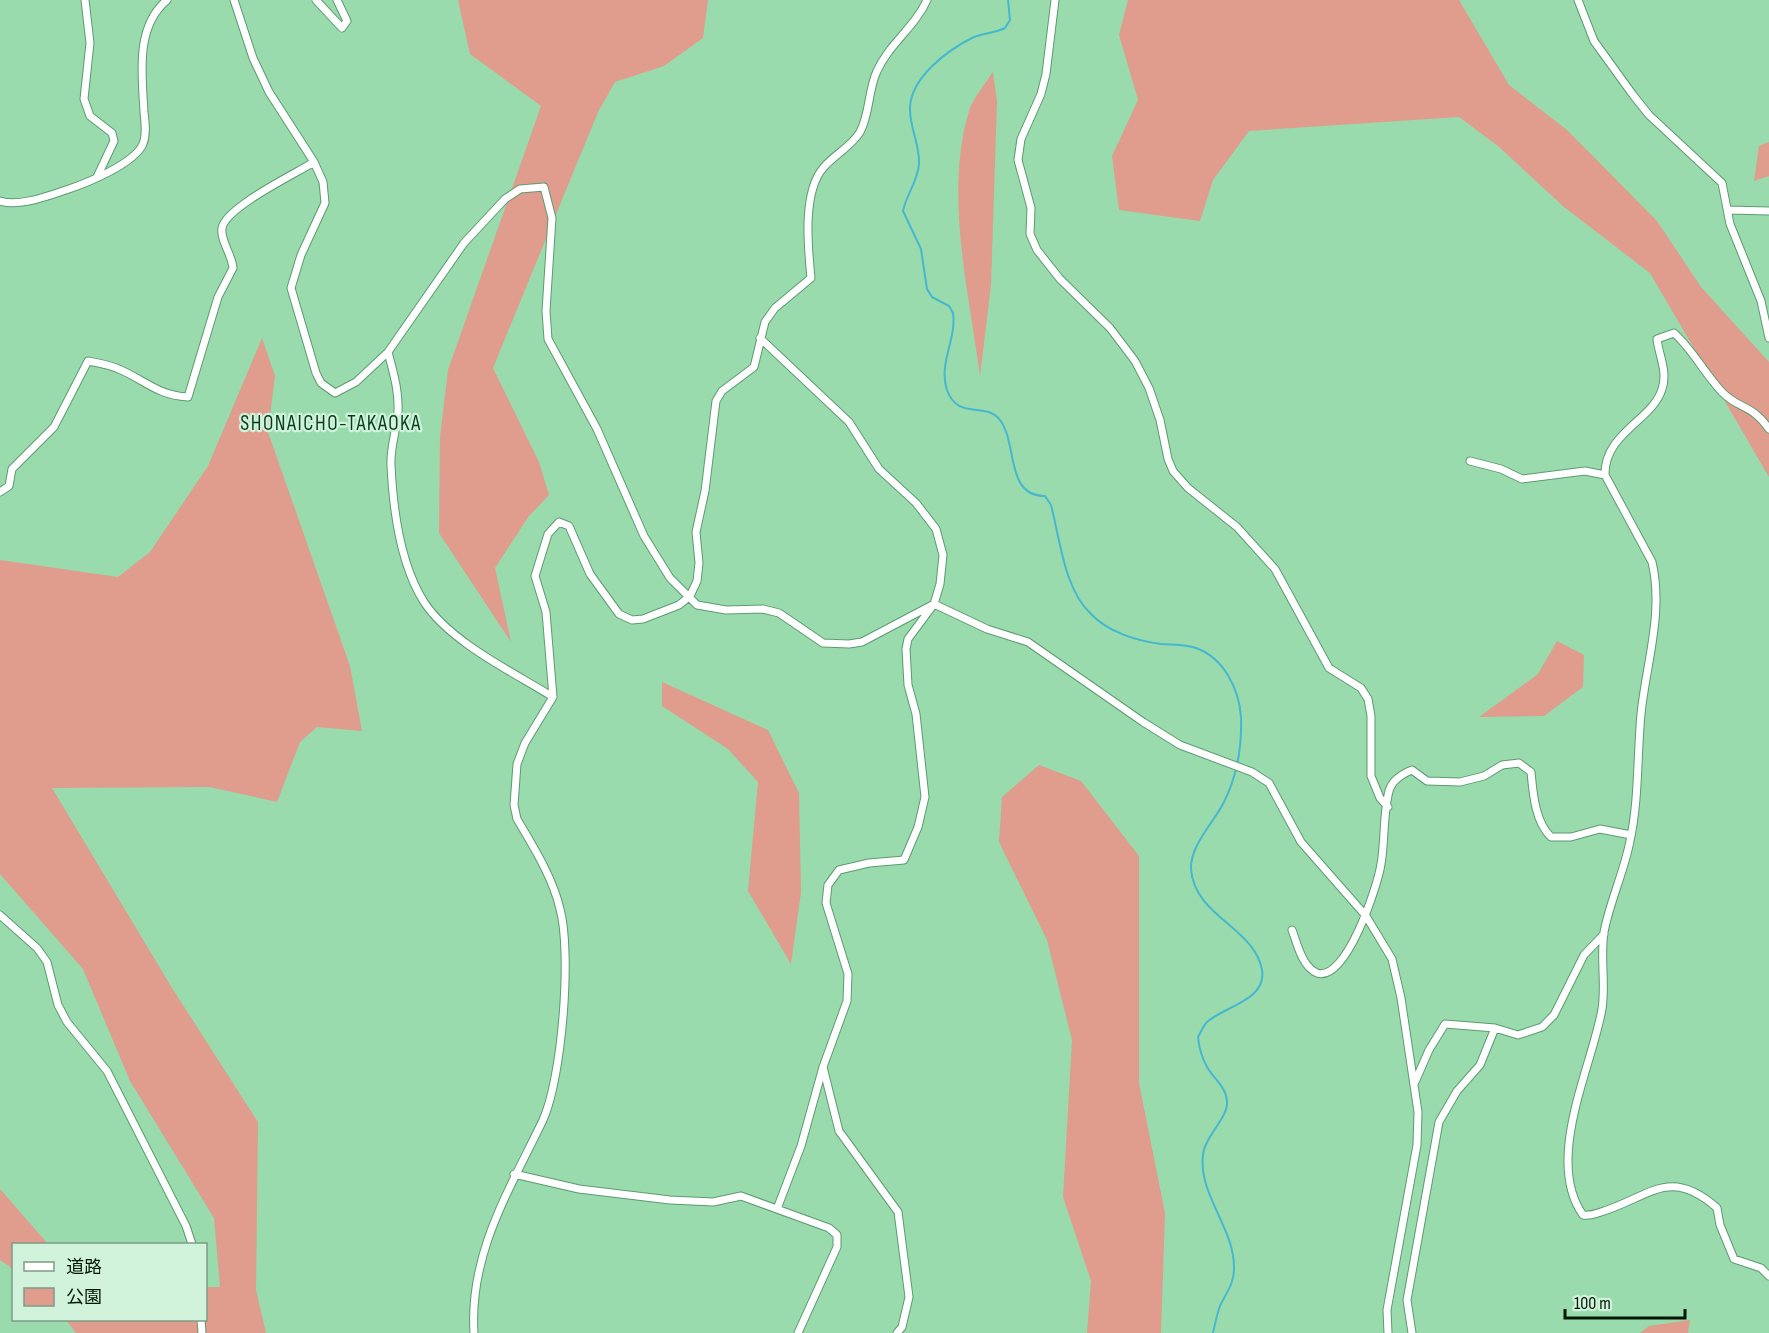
<svg xmlns="http://www.w3.org/2000/svg" width="1769" height="1333" font-family="'Sofia Sans Condensed','Noto Sans JP',sans-serif">
<style>
.green{fill:#e09c8c}
.lines{fill:none;stroke-linecap:round;stroke-linejoin:round}
.stream{stroke:#45b8d0;stroke-width:2}
.minor-casing{stroke:#5c9b71;stroke-width:9}
.minor{stroke:#fff;stroke-width:7}
.labels{text-anchor:middle;stroke-width:4.5;stroke-linejoin:round;paint-order:stroke}
.quarter-label{font-size:21px;letter-spacing:1.5px;fill:#073c1f;stroke:#d2f3db}
</style>
<rect width="100%" height="100%" fill="#99dbad"/>
<!-- green -->
<path class="green" d="M458 0H708L703 38 664 66 615 82 598 112 493 368 539 462 549 495 529 516 495 568 511 642 439 533 440 437 448 370 541 106 470 54Z
M1128 0H1459L1509 85 1567 130 1657 221 1701 287 1769 362V477L1650 273 1564 207 1498 146 1459 117 1249 131 1213 180 1200 221 1119 210 1112 156 1138 100 1119 35Z
M993 72 997 101 991 285 980 376C969 292 944 194 969 111 973 98 985 84 993 72Z
M1769 142V176L1754 181 1759 146Z
M262 338 275 376 268 432 350 666 362 731 317 727 300 742 277 802 210 787 52 788 172 988 258 1122 256 1290 266 1333H76L66 1320H206V1287H220L214 1218 130 1081 83 969 0 874V560L118 577 150 552 208 466Z
M1557 641 1584 655 1583 687 1544 716 1479 717 1538 674Z
M662 682 768 730 799 793 801 892 791 964 748 891 758 782 728 749 662 706Z
M1039 765 1081 781 1139 856V1083L1165 1213 1161 1333H1087L1091 1281 1063 1197 1072 1040 1047 940 999 842 1002 797Z
M0 1189 48 1244H14L13 1269 0 1260Z
M1690 1320 1688 1333H1640L1649 1326Z"/>
<g class="lines">
<!-- stream -->
<path class="stream" d="M1008 0 1010 20 1005 28C995 33 984 33 974 37 949 49 909 78 910 110 910 128 920 145 919 164 918 181 906 195 903 211L921 249 927 289 932 297 949 306 953 313C957 339 938 363 947 390 958 421 986 401 1000 420 1018 444 1005 496 1045 496L1051 505C1060 539 1064 589 1091 614 1108 632 1137 641 1161 644 1173 645 1185 644 1196 648 1224 658 1239 689 1241 717 1242 747 1237 777 1223 804 1213 823 1190 846 1191 869 1194 916 1255 928 1262 970 1267 1000 1225 1006 1207 1022 1203 1026 1201 1032 1198 1037 1199 1048 1202 1058 1207 1067 1214 1079 1227 1088 1227 1102 1228 1118 1205 1136 1203 1155 1198 1195 1235 1228 1234 1269 1234 1284 1226 1293 1220 1306 1217 1314 1215 1324 1213 1333"/>
<defs>
<path id="minor" d="M85 0 90 43 84 99 90 116 112 133 114 141 97 177
M234 0 253 58 269 92 314 162 323 182 325 203 301 255 291 288 316 373 321 383 335 393 356 382 388 352 464 243 505 199 520 189 544 187 552 218 546 311 548 339 597 429 644 536 670 578 697 605 726 610 763 609 779 613 823 643 849 644 862 642 934 604 987 629 1028 642 1143 722 1180 745 1252 772 1269 783 1301 842 1366 916 1392 959 1401 998 1418 1112 1417 1145 1387 1310 1388 1333
M316 0 342 28 347 21 337 0
M1055 0 1046 74 1041 94 1021 139 1018 160 1031 208 1030 234 1037 250 1060 279 1110 328 1135 361 1149 388 1160 420 1168 459 1173 471 1188 488 1237 527 1275 569 1329 668 1361 688 1368 699 1371 716V776L1380 798 1388 807
M1578 0 1594 41 1633 95 1649 115 1722 183 1730 224 1761 301 1769 338
M0 201C20 207 47 196 66 190 87 183 134 164 143 144 147 134 145 122 144 112 142 74 135 27 167 0
M1729 210 1769 211
M760 338 849 422 879 469 916 503 936 529 943 555 940 584 934 604 908 639 906 649 908 685 916 714 925 797 918 827 904 860 869 863 839 870 828 885 826 903 848 974 847 1001 823 1067 801 1146 777 1209
M388 352C393 372 399 390 398 411 397 429 390 447 391 465 393 509 400 564 424 602 450 642 513 672 553 697
M1769 429C1752 404 1738 409 1722 392 1704 373 1693 350 1674 333L1657 339C1659 356 1668 372 1662 389 1653 420 1604 433 1605 475L1652 562C1664 613 1646 664 1641 714 1637 756 1639 800 1630 841 1624 872 1610 901 1604 932 1600 958 1606 984 1602 1009 1592 1067 1544 1160 1583 1215 1590 1216 1595 1214 1601 1212 1650 1197 1669 1166 1717 1208L1720 1225 1734 1259 1761 1268 1769 1276
M1470 461 1501 469 1522 479 1585 471 1605 475
M0 492 9 486 12 469 54 427 88 361C99 363 111 365 121 370 146 381 157 395 188 397L218 297 233 268C232 255 220 240 222 228 226 207 295 174 314 162
M0 915 37 948 47 962 58 1005 67 1022 107 1071 186 1226 192 1244
M1292 930C1297 943 1302 967 1317 973 1346 983 1378 885 1381 864 1385 841 1383 814 1389 791 1392 780 1402 774 1412 770L1427 781 1460 782 1484 776 1502 765 1519 763 1531 772C1533 793 1535 822 1551 837H1571L1600 829 1631 835
M823 1067 839 1131 898 1212 909 1297 902 1327 897 1333
M1415 1082 1429 1050 1445 1024 1495 1028 1518 1035 1542 1027 1554 1015 1584 955 1604 934
M514 1174 579 1189 670 1200 713 1202 741 1196 829 1228 837 1235V1247L798 1333
M201 1320 202 1333
M474 1333C469 1253 510 1189 543 1120 562 1078 572 953 560 909 553 878 533 846 517 819L514 805 517 764 525 743 553 697 546 612 535 576 548 534 559 522 569 526 590 574 619 614 632 620 643 619 679 605 690 596 697 581 699 563 696 532 705 491 716 401 722 391 754 367 765 322 775 308 811 278C808 248 802 191 824 167 835 154 851 147 860 132 870 114 868 90 877 71 889 44 915 27 927 0
M1412 1333 1407 1300 1439 1122 1457 1091 1480 1065 1495 1028"/>
</defs>
<!-- minor casing -->
<use href="#minor" class="minor-casing"/>
<!-- minor -->
<use href="#minor" class="minor"/>
</g>
<g class="labels">
<!-- quarter labels -->
<g class="quarter-label">
<text x="331" y="430">SHONAICHO-TAKAOKA</text>
</g>
</g>
<!-- legend -->
<rect x="12" y="1243" width="195" height="78" fill="#d2f3db" stroke="#7e9b86" stroke-width="1.5"/>
<rect x="24" y="1262" width="30" height="9" fill="#ffffff" stroke="#7e9b86" stroke-width="1.5"/>
<text x="66" y="1273" font-size="18" fill="#001607">道路</text>
<rect x="24" y="1288" width="30" height="18" fill="#e09c8c" stroke="#7e9b86" stroke-width="1.5"/>
<text x="66" y="1303" font-size="18" fill="#001607">公園</text>
<!-- scale -->
<path d="M1565 1309v9h120v-9" fill="none" stroke="#001607" stroke-width="3"/>
<text x="1574" y="1309" font-size="18" fill="#001607" stroke="#d2f3db" stroke-width="4.5" paint-order="stroke">100 m</text>
</svg>
